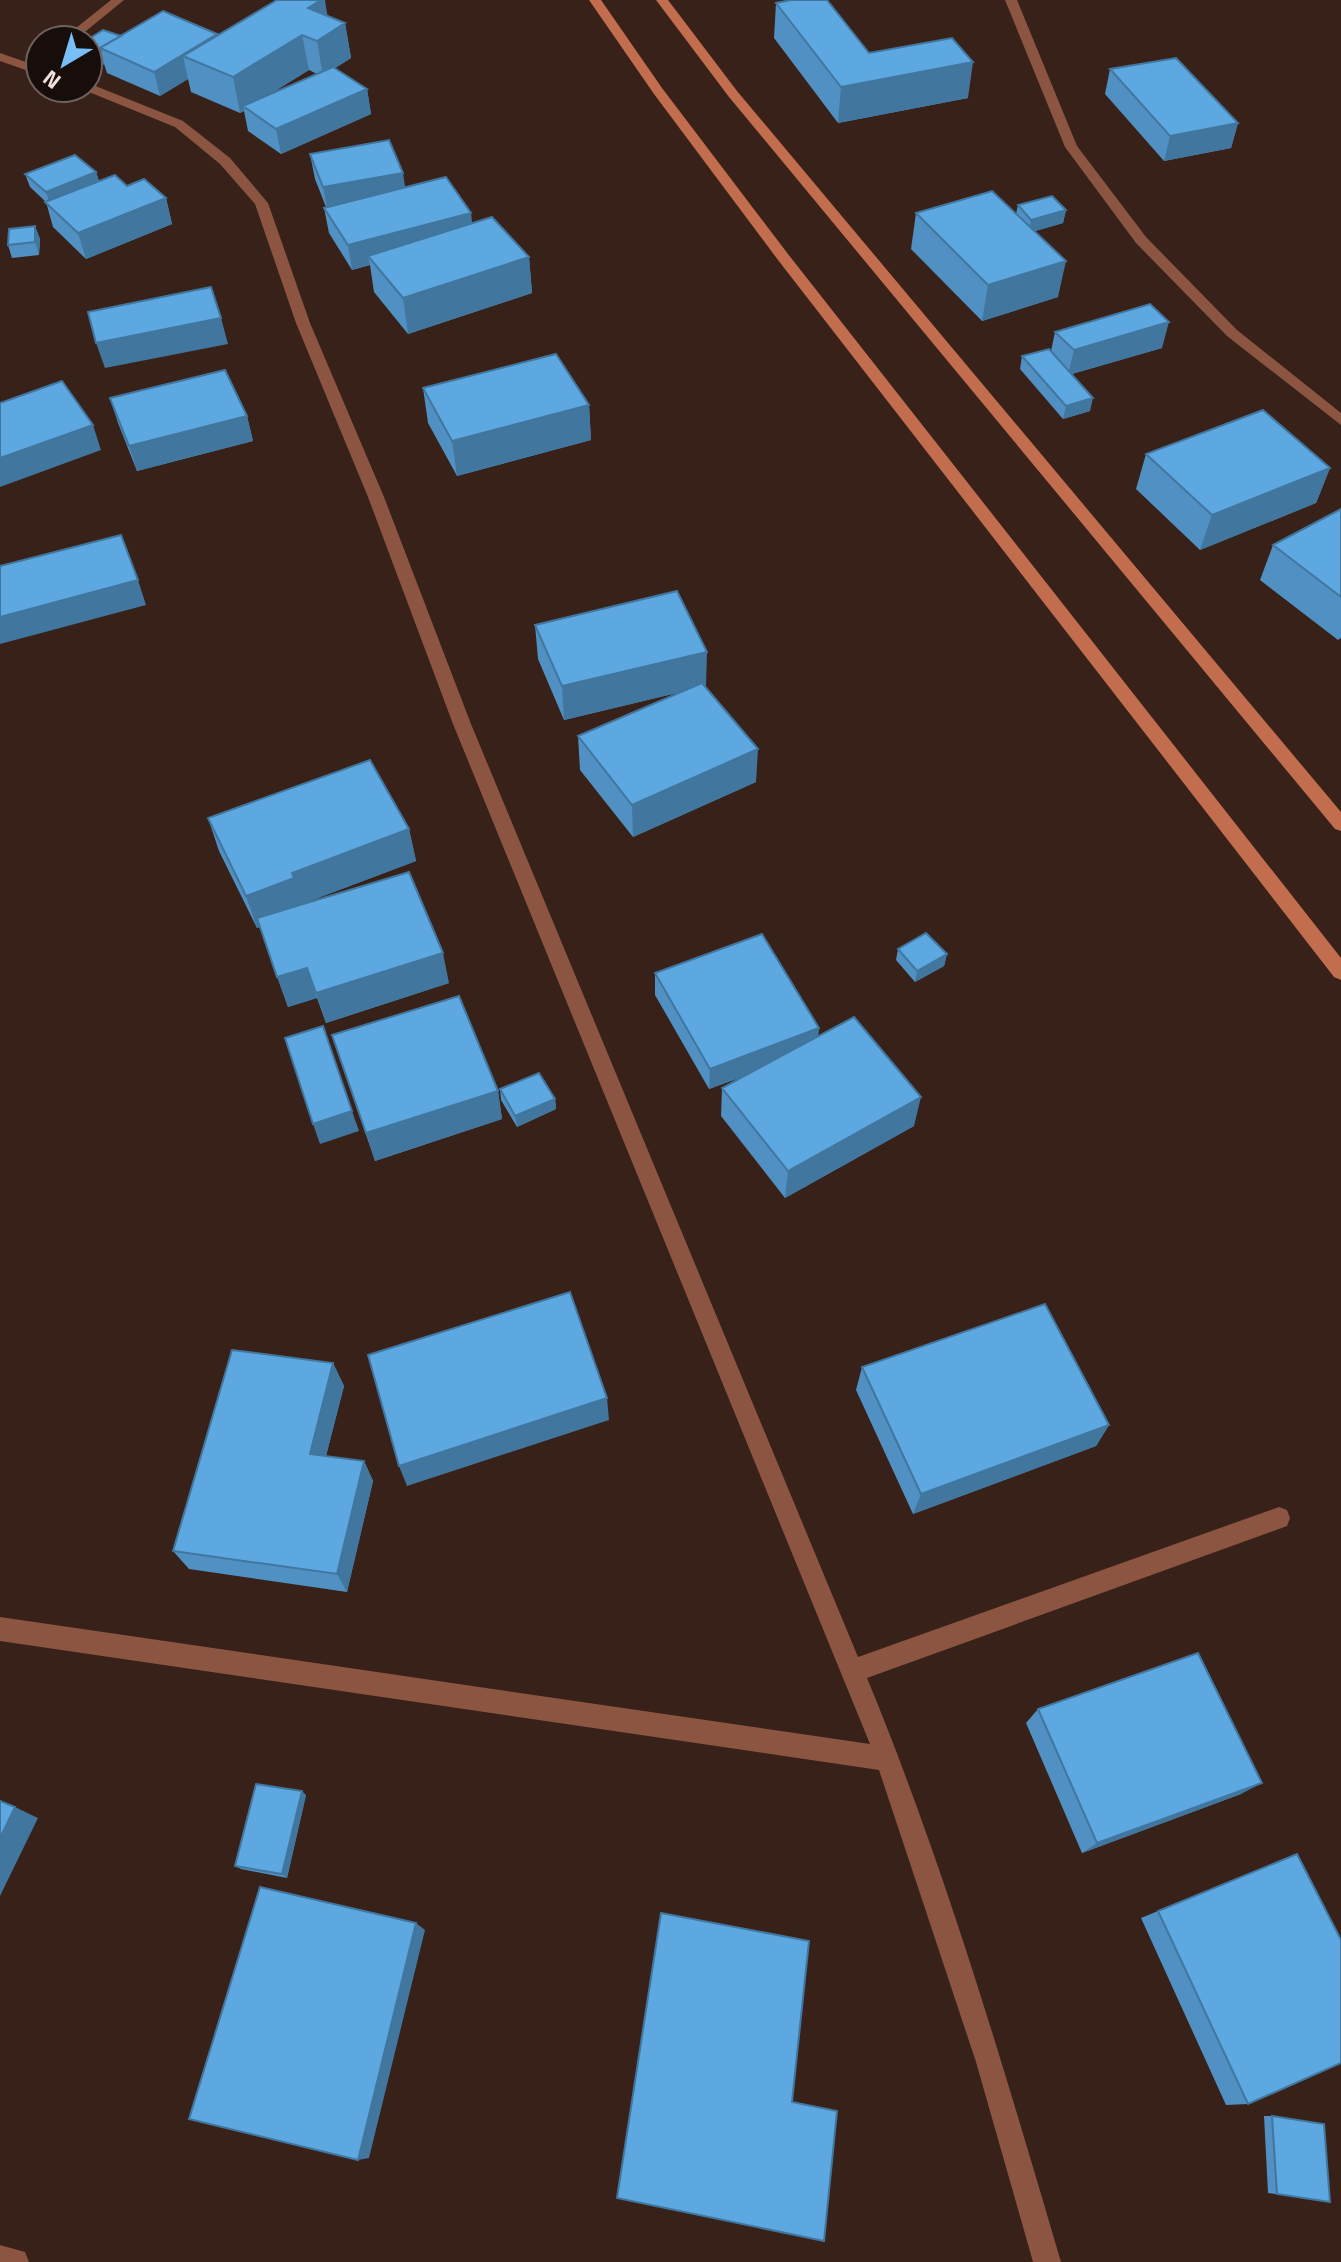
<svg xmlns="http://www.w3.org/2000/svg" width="1341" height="2262" font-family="'Titillium Web',sans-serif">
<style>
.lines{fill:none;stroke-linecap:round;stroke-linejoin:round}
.minor{fill:#8b5542;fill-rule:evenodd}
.tertiary{fill:#8b5542;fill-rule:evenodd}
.secondary{fill:#c36d4f;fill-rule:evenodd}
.wall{fill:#5090c2;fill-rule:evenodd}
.shaded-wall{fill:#41769e}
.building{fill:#5da8e1;stroke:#41769e;stroke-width:2}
</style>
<rect width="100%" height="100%" fill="#372119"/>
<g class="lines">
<!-- minor -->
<path class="minor" d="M111 0H124L75 40H61Z
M1005 0H1017L1077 146 1146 237 1237 330 1341 413V425L1227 336 1136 243 1065 147Z
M0 53 40 67V75L0 61Z
M88 83 183 121 230 158 268 203 310 323 384 497 471 724 858 1657 1279 1507 1287 1510 1290 1518 1287 1526 1279 1529 867 1678C945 1867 1003 2065 1061 2262H1033L976 2062 879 1770 0 1641V1617L870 1744 453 724 368 497 296 323 255 204 220 164 175 127 84 90 88 88Z"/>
<!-- tertiary -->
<path class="tertiary" d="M0 2245 25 2252 29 2262H0Z"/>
<!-- secondary -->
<path class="secondary" d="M589 0H601L662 88 788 254 1341 958V980L1334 977 778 260 654 94Z
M656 0H668L737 91 1341 812V831L1335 829 729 97Z"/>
</g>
<!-- wall -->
<path class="wall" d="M776 3 869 53 968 98 838 123 774 38Z
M327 16 345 23 351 58 335 68 367 89 371 114 281 154 248 131 244 111 240 113 191 92 188 79 160 96 107 73 104 64 94 71 88 69V40L217 34V35ZM309 70 317 74 273 92Z
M1110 69 1238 123 1231 148 1164 161 1105 94Z
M310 154 405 187 472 223 529 257 532 293 408 334 374 292 370 265 352 270 329 233 324 208 326 207 315 179Z
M96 172 99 181 127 186 166 198 172 224 86 259 53 227 46 202 30 187 25 174Z
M1018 205 1066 210 1063 223 1035 231 1058 297 982 321 911 249 916 213 1016 214Z
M35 226 40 239 39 255 12 258 8 245Z
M1055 332 1162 348 1072 374 1090 411 1063 419 1020 369 1022 356 1051 351Z
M423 388 589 405 591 440 457 476 428 423Z
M110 398 247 416 253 441 137 471 118 423Z
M1146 454 1330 468 1316 503 1200 550 1136 489Z
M1341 509V638L1338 640 1260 580 1273 545Z
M535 625 706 686 705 687 756 782 633 837 580 770 578 736 681 692 564 720 538 659Z
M208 818 409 829 416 861 302 904 449 983 326 1023 317 998 288 1007 260 927 257 928 219 851Z
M898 949 947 954 944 966 915 982 896 960Z
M655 973 819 1028 818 1036 914 1126 785 1198 721 1116 722 1088 742 1077 709 1089 655 995Z
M332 1035 498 1091 502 1119 375 1161Z
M500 1089 555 1099 556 1109 517 1127 501 1100Z
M333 1363 344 1386 326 1456 364 1461 373 1481 347 1592 189 1569 173 1551Z
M862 1367 1109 1425 1096 1446 913 1514 856 1390Z
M1038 1709 1241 1794 1082 1853 1026 1723Z
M306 1795 287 1878 241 1869 235 1866Z
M1158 1911 1248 2104 1226 2105 1141 1918Z
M1264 2116H1272L1330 2202 1268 2193Z"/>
<!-- shaded-wall -->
<path class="shaded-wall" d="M321 0H325L330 32 345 23 351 58 323 76 317 41 308 8Z
M217 34 222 59 183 56 188 79 160 96 154 72Z
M302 35 309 70 247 109 243 106 244 111 240 113 233 77Z
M101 51 104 64 94 71 90 58Z
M973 62 968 98 838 123 841 87Z
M367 89 371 114 281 154 276 129Z
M1238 123 1231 148 1164 161 1170 136Z
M96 172 100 185 50 205 46 192Z
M403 173 407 199 328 213 323 187Z
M166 198 172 224 86 259 78 233Z
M1066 210 1063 223 1029 233 1031 220Z
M471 213 474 238 368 256 370 265 352 270 348 245Z
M35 226 40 239 39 255 35 242Z
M529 257 532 293 408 334 403 298Z
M1066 261 1058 297 982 321 988 285Z
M221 318 228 344 105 368 96 343Z
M1169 322 1162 348 1068 375 1074 350Z
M1093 398 1090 411 1063 419 1066 406Z
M589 405 591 440 457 476 452 441Z
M247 416 253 441 137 471 129 446Z
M93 425 101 450 0 487V458Z
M1330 468 1316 503 1200 550 1212 515Z
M138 580 146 605 0 644V617Z
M707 652 706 686 564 720 562 686Z
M758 749 756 782 633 837 632 805Z
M409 829 416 861 302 904 304 910 257 928 246 896 292 873Z
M443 953 449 983 326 1023 316 993Z
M947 954 944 966 915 982 917 971Z
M307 968 317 998 288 1007 277 977Z
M819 1028 816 1049 709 1089 710 1069Z
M498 1091 502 1119 375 1161 366 1133Z
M921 1097 914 1126 785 1198 788 1171Z
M555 1099 556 1109 517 1127 515 1116Z
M352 1111 359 1131 320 1144 313 1124Z
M333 1363 344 1386 321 1475 310 1454Z
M607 1398 609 1420 407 1486 399 1466Z
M1109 1425 1096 1446 913 1514 921 1494Z
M364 1461 373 1481 347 1592 337 1574Z
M1262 1783 1241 1794 1082 1853 1097 1843Z
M302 1791 306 1795 287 1878 282 1874Z
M15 1807 38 1818 0 1896V1838Z
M416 1923 425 1930 369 2158 358 2160Z"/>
<!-- building -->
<path class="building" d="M277 0H321L308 8 345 23 317 41 302 35 233 77 183 56Z
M791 0H827L869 53 952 38 973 62 841 87 776 3Z
M163 11 217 34 154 72 100 48Z
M103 30 121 36 100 48 101 51 90 58 88 57 87 40Z
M1176 58 1238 123 1170 136 1110 69Z
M333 67 367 89 276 129 243 106Z
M389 140 403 173 323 187 310 154Z
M75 155 96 172 46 192 25 174Z
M115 175 127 186 144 179 166 198 78 233 45 202Z
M446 177 471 213 348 245 324 208Z
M992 191 1066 261 988 285 916 213Z
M1052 196 1066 210 1031 220 1018 205Z
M492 217 529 257 403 298 368 256Z
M35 226V242L8 245 9 229Z
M211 287 221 318 96 343 88 312Z
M1150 304 1169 322 1074 350 1055 332Z
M1049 349 1093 398 1066 406 1022 356Z
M556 354 589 405 452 441 423 388Z
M225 370 247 416 129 446 110 398Z
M62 381 93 425 0 458V403Z
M1263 410 1330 468 1212 515 1146 454Z
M1341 509V597L1273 545Z
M121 535 138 580 0 617V566Z
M677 591 707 652 562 686 535 625Z
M702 683 758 749 632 805 578 736Z
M370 760 409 829 292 873 294 878 246 896 208 818Z
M409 872 443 953 316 993 307 968 277 977 257 918Z
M926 933 947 954 917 971 898 949Z
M762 934 819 1028 710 1069 655 973Z
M459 996 498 1091 366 1133 332 1035Z
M854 1017 921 1097 788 1171 722 1088Z
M323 1026 352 1111 313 1124 285 1038Z
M539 1073 555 1099 515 1116 500 1089Z
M570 1292 607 1398 399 1466 368 1355Z
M1045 1304 1109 1425 921 1494 862 1367Z
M232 1350 333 1363 310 1454 364 1461 337 1574 173 1551Z
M1198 1653 1262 1783 1097 1843 1038 1709Z
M256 1784 302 1791 282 1874 235 1866Z
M0 1801 15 1807 0 1838Z
M1297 1854 1341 1940V2063L1248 2104 1158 1911Z
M260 1887 416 1923 358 2160 189 2119Z
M661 1913 809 1941 792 2102 837 2111 824 2241 617 2198Z
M1272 2116 1324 2124 1330 2202 1277 2194Z"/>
<!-- north arrow -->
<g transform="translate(64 64) rotate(218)"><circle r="38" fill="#170d0a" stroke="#6e615e" stroke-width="2"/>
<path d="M0-6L14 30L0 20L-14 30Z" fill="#78bff7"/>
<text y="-12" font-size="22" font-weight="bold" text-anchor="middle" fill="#f0e0db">N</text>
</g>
</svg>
